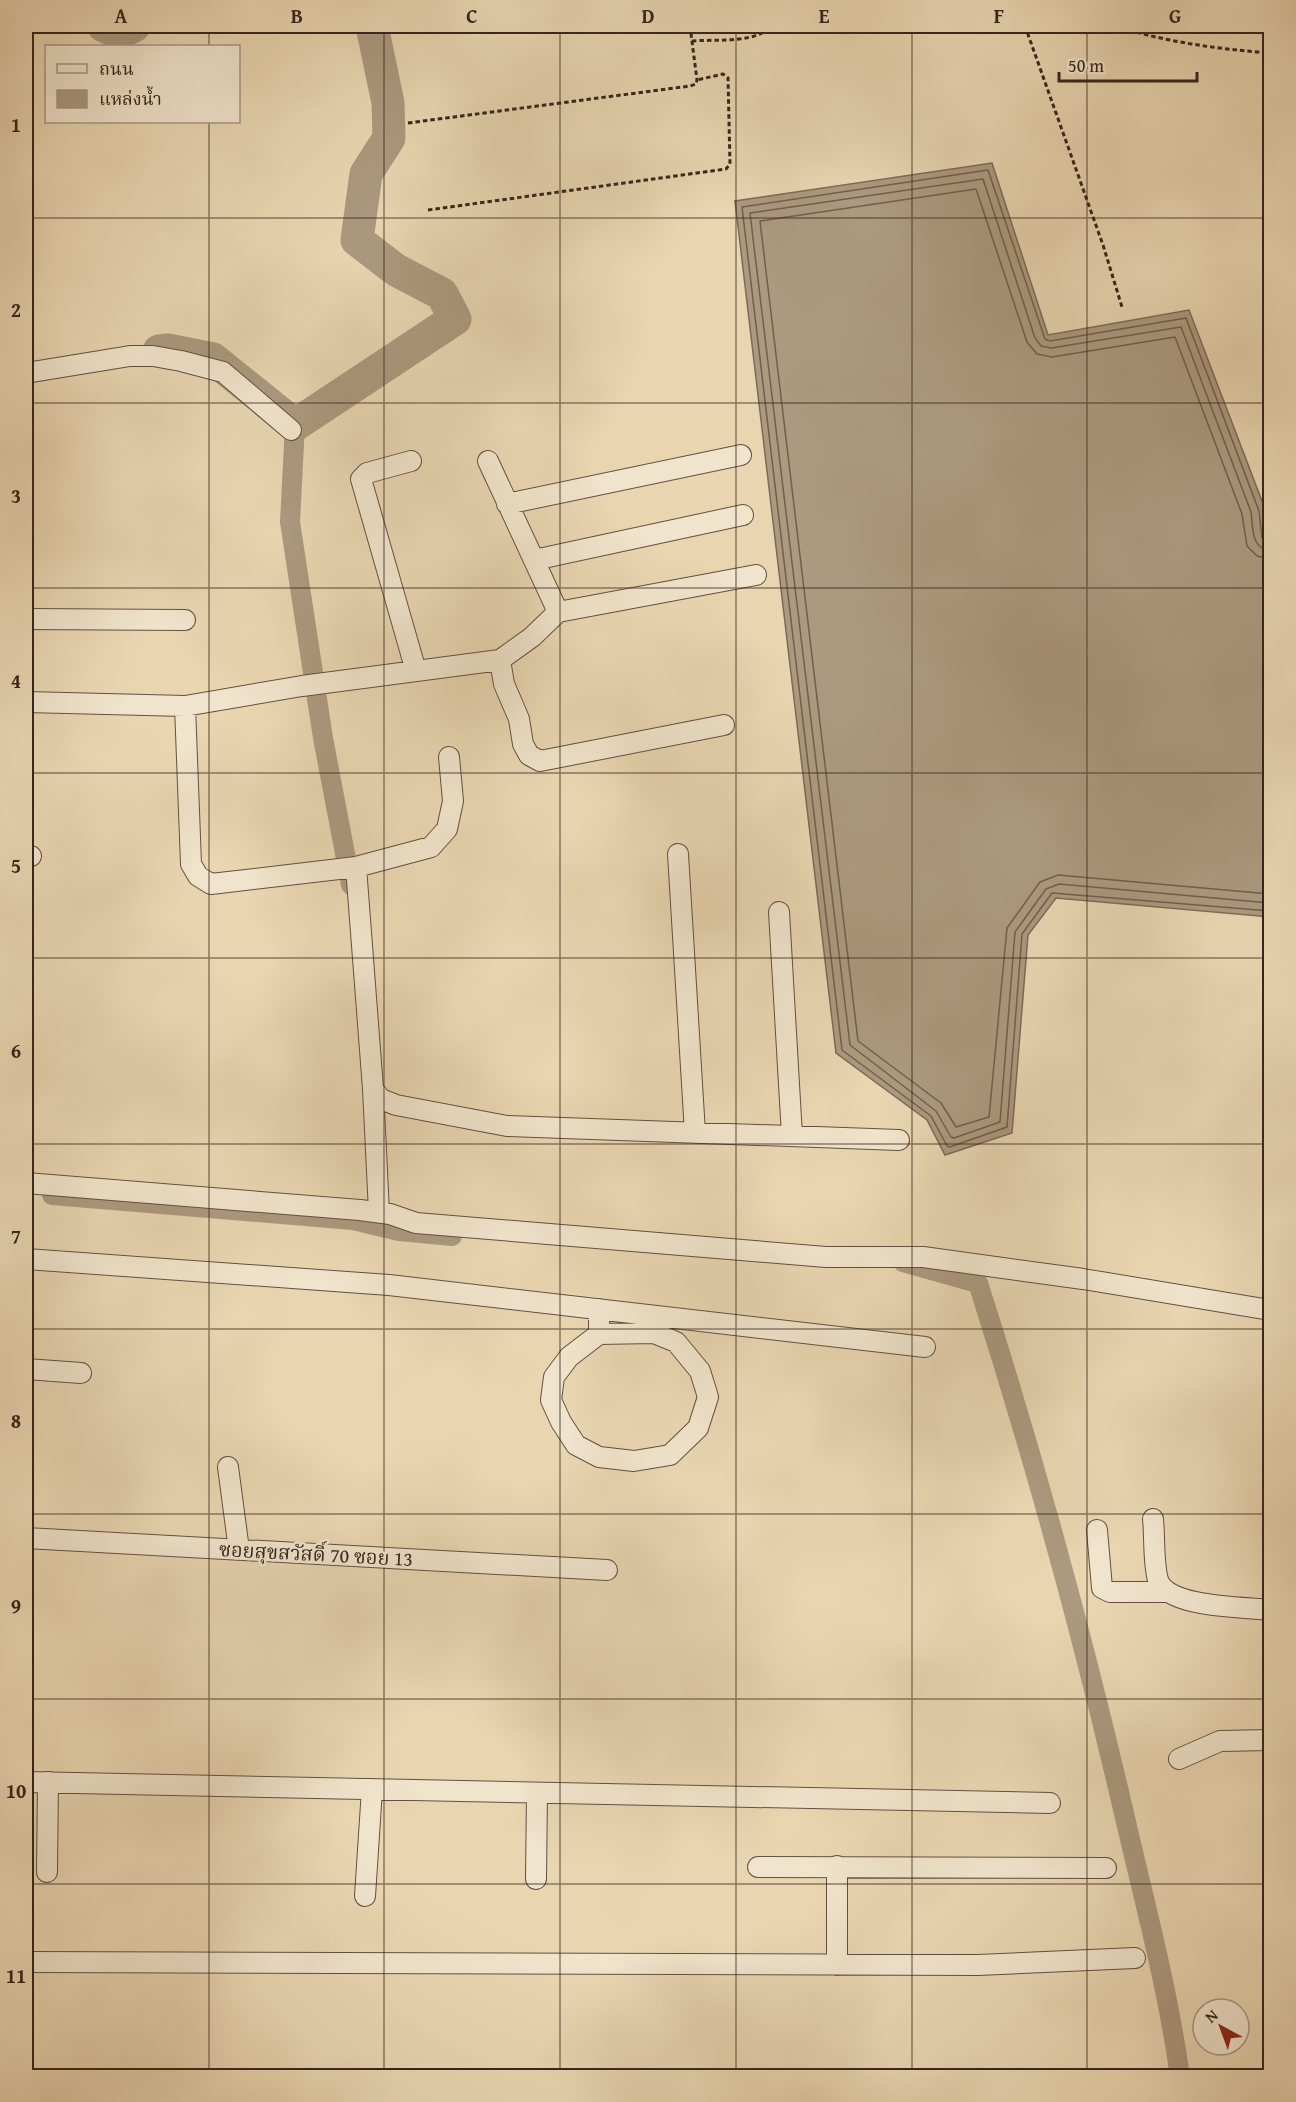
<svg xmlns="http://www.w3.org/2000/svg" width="1296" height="2102" font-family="'Gentium Book Plus','Noto Serif Thai',serif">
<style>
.water{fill:#ac997f;stroke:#7d6a58;stroke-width:1.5}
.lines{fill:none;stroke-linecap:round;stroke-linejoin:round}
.shore{stroke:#715e4e;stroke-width:1.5}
.canal{stroke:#ac997f;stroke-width:20}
.river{stroke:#ac997f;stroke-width:33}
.minor-casing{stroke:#635042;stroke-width:22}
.path{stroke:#36241d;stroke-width:3;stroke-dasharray:4.5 3;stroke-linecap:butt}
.minor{stroke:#f1e4cc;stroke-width:20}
.grid{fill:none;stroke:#36241d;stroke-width:1.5;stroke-opacity:0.55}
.labels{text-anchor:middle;stroke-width:5;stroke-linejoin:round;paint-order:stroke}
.street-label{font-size:20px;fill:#36241d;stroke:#f1e4cc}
.neatline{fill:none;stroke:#36241d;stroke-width:2}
.grid-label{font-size:20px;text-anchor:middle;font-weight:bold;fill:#36241d}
</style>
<rect width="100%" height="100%" fill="#e9d6b1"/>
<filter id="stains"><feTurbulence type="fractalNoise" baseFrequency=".00333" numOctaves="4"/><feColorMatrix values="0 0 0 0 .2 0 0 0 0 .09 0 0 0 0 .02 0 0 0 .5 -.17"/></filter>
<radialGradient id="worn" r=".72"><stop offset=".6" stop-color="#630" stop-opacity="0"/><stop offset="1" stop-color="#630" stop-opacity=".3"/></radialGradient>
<!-- water -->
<path class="water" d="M992 163 1048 335 1189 310 1265 509 1270 563V917L1056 898 1028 935 1012 1133 945 1155 927 1120 836 1053 735 201Z"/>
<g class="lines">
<!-- shore -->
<path class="shore" d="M1270 543 1262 538 1259 511 1186 318 1050 341 1045 339 988 170 742 207 842 1050 931 1116 947 1146 950 1147 1007 1127 1022 934 1052 893 1270 911
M1270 550C1251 549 1253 528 1251 512L1181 327 1051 348 1041 346 1035 338 983 179 750 213 850 1045 936 1111 951 1137 954 1138 1000 1122 1015 932 1046 889 1059 884 1270 903
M1270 559 1257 556 1247 546 1242 514 1175 337 1052 357 1037 354 1027 342 976 189 760 221 858 1041 941 1103 956 1127 989 1117 1007 928 1040 882 1058 875 1270 894"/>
<!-- canal -->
<path class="canal" d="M295 425 290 522 323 738 351 885
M52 1195 353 1220 399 1231 452 1236
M903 1262 978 1283C1035 1461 1084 1640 1126 1822 1145 1904 1167 1986 1179 2070L1177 2076"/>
<!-- river -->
<path class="river" d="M104 26 119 33 134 26
M159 351 168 350 213 359 295 425 455 319 442 294 396 270 357 240 366 174 389 138 388 103 372 26"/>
<defs>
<path id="minor" d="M26 373 130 356H153L181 361 223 372 291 430
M411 461 367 473 361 479 416 671
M488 461 558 612
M507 504 741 455
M534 560 743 515
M26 619 185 620
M500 660 504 684 519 719 523 744 529 755 540 761 724 725
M26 702 185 706 302 686 500 660 532 637 558 612 756 575
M185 706 191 864 198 876 211 884 356 867 431 847 447 829 453 801 449 757
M678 854 695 1133
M26 855 31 856
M356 867 373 1089 379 1212
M779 912 792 1136
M373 1089 381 1099 396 1105 507 1126 899 1140
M26 1183 360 1210 390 1214 416 1223 826 1257H923L1083 1279 1270 1310
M26 1259 389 1285 925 1347
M599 1309V1334L654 1333 676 1342 700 1371 708 1397 698 1428 670 1455 634 1461 599 1457 576 1445 561 1422 551 1400 554 1377 569 1357 599 1334
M26 1369 81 1373
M228 1467 239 1550
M1153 1519C1155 1538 1153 1562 1158 1580 1168 1608 1244 1607 1270 1610
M1097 1530 1102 1588 1110 1592H1166
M26 1538 607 1570
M1179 1759 1220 1741 1270 1740
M26 1782 1050 1803
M758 1867 1106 1868
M47 1872 48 1782
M536 1879 537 1793
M365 1896 372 1789
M26 1962 978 1965 1135 1958
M837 1965V1866"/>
</defs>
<!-- minor casing -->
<use href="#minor" class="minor-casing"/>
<!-- path -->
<path class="path" d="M1025 26 1103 245 1122 307
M1115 26C1166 42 1217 49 1270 53
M692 41C716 39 755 44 771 26
M408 123 690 86 696 84 697 80 690 26
M428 210 726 169 730 164 728 78 723 74 697 80"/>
<!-- minor -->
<use href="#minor" class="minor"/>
</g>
<!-- grid -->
<path class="grid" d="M209 26V46M384 26V2076M560 26V2076M736 26V2076M912 26V2076M1087 26V2076M209 122V2076M26 218H1270M26 403H1270M26 588H1270M26 773H1270M26 958H1270M26 1144H1270M26 1329H1270M26 1514H1270M26 1699H1270M26 1884H1270"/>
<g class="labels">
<!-- street labels -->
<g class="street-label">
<text transform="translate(316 1554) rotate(3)" y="7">ซอยสุขสวัสดิ์ 70 ซอย 13</text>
</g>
</g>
<!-- margin -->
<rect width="1296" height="2102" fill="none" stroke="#e9d6b1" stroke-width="66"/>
<!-- legend -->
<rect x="45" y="45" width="195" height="78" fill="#f1e4cc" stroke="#a69786" stroke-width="1.5"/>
<rect x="57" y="64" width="30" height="9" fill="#f1e4cc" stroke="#a69786" stroke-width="1.5"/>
<text x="99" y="75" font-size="18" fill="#36241d">ถนน</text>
<rect x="57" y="90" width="30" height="18" fill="#ac997f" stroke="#a69786" stroke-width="1.5"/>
<text x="99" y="105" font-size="18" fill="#36241d">แหล่งน้ำ</text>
<!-- north arrow -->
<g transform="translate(1221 2027) rotate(319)"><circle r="28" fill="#f1e4cc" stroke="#a69786" stroke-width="1.5"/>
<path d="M0-4.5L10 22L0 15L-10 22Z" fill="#8f2418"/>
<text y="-9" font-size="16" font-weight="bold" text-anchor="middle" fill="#36241d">N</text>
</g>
<!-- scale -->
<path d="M1059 72v9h138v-9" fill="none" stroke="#36241d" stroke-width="3"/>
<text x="1068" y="72" font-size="18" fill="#36241d" stroke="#f1e4cc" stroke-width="4.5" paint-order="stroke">50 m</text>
<rect x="33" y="33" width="1230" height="2036" class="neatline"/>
<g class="grid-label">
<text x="121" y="23">A</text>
<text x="297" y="23">B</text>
<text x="472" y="23">C</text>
<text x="648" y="23">D</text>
<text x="824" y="23">E</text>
<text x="999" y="23">F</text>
<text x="1175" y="23">G</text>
<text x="16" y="132">1</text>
<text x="16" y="317">2</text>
<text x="16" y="503">3</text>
<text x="16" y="688">4</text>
<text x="16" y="873">5</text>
<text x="16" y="1058">6</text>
<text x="16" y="1243">7</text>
<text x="16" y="1428">8</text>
<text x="16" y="1613">9</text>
<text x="16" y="1798">10</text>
<text x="16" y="1983">11</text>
</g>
<rect width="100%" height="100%" filter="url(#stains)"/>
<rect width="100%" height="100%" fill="url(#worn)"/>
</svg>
